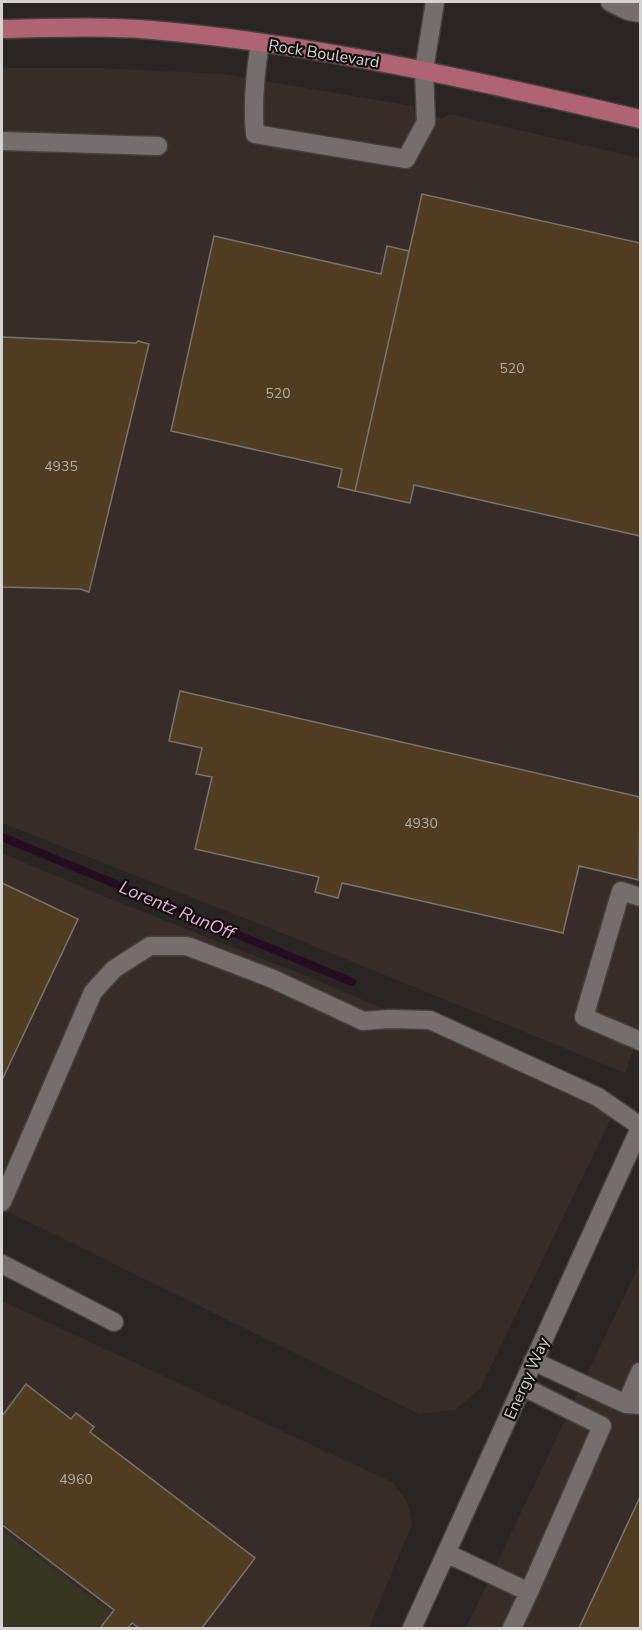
<svg xmlns="http://www.w3.org/2000/svg" width="642" height="1630" font-family="'Nunito Sans',sans-serif">
<style>
.built{fill:#382c28}
.green{fill:#373621}
.lines{fill:none;stroke-linecap:round;stroke-linejoin:round}
.stream{stroke:#250d20;stroke-width:8}
.building{fill:#503c21;stroke:#77736e;stroke-width:1.5}
.minor-casing{stroke:#45413f;stroke-width:21}
.major-casing{stroke:#45413f;stroke-width:21}
.minor{stroke:#756e6c;stroke-width:18}
.major{stroke:#b06373;stroke-width:18}
.labels{text-anchor:middle;stroke-width:4.5;stroke-linejoin:round;paint-order:stroke}
.number-label{font-size:14px;fill:#b4aca4}
.street-label{font-size:16px;fill:#d5d2d0;stroke:#110e0d}
.water-label{font-size:18px;font-style:italic;fill:#e7b1d8;stroke:#110e0d}
</style>
<rect width="100%" height="100%" fill="#2a2422"/>
<!-- built -->
<path class="built" d="M2 68H100L223 74 413 106 415 114 443 118 450 114 640 158V1030L625 1073 262 925 2 823Z
M2 853 113 900 301 974 617 1106 480 1389 455 1410 419 1414 2 1209Z
M640 1263V1628H466Z
M2 1301 392 1482 407 1501 412 1524 369 1628H2Z"/>
<!-- green -->
<path class="green" d="M2 1530 110 1612 97 1628H2Z"/>
<g class="lines">
<!-- stream -->
<path class="stream" d="M2 837 352 982"/>
</g>
<!-- building -->
<path class="building" d="M422 194 640 243V536L414 485 410 503 355 491Z
M214 236 381 274 387 246 409 251 355 491 338 487 342 469 171 431Z
M2 337 136 343 138 341 149 344 89 592 80 589 2 587Z
M180 691 640 797 639 880 579 866 563 933 342 883 338 898 315 892 319 877 195 849 212 777 196 774 202 748 169 741Z
M2 883 78 919 2 1080Z
M26 1384 71 1419 76 1413 94 1427 90 1432 255 1558 202 1628H139L132 1623 128 1628H100L114 1610 2 1525V1416Z
M640 1497V1628H579L607 1568Z"/>
<g class="lines">
<defs>
<path id="minor" d="M610 2 628 11 640 13
M260 43C255 74 252 103 255 134L406 159 426 122 424 70 435 2
M2 141 158 146
M640 897 621 891 584 1017 640 1041
M2 1202 93 992 114 969 150 946H187L273 979 363 1021 389 1019 430 1020 598 1097 640 1126
M2 1264 114 1322
M533 1361 626 1404 640 1405
M522 1386 602 1426 529 1592
M626 1404 640 1372
M446 1553 529 1592 512 1628
M412 1628 640 1128"/>
<path id="major" d="M2 29C52 28 102 26 152 30 317 44 479 81 640 119"/>
</defs>
<!-- minor casing -->
<use href="#minor" class="minor-casing"/>
<!-- major casing -->
<use href="#major" class="major-casing"/>
<!-- minor -->
<use href="#minor" class="minor"/>
<!-- major -->
<use href="#major" class="major"/>
</g>
<g class="labels">
<!-- number labels -->
<g class="number-label">
<text x="512" y="373">520</text>
<text x="278" y="398">520</text>
<text x="61" y="471">4935</text>
<text x="421" y="828">4930</text>
<text x="76" y="1484">4960</text>
</g>
<!-- street labels -->
<g class="street-label">
<text transform="translate(324 53) rotate(9)" y="6">Rock Boulevard</text>
<text transform="translate(526 1378) rotate(-66)" y="6">Energy Way</text>
</g>
<!-- water labels -->
<g class="water-label">
<text transform="translate(177 910) rotate(23)" y="6">Lorentz RunOff</text>
</g>
</g>
<!-- border -->
<rect width="642" height="1630" fill="none" stroke="#d5d2d0" stroke-width="6"/>
</svg>
